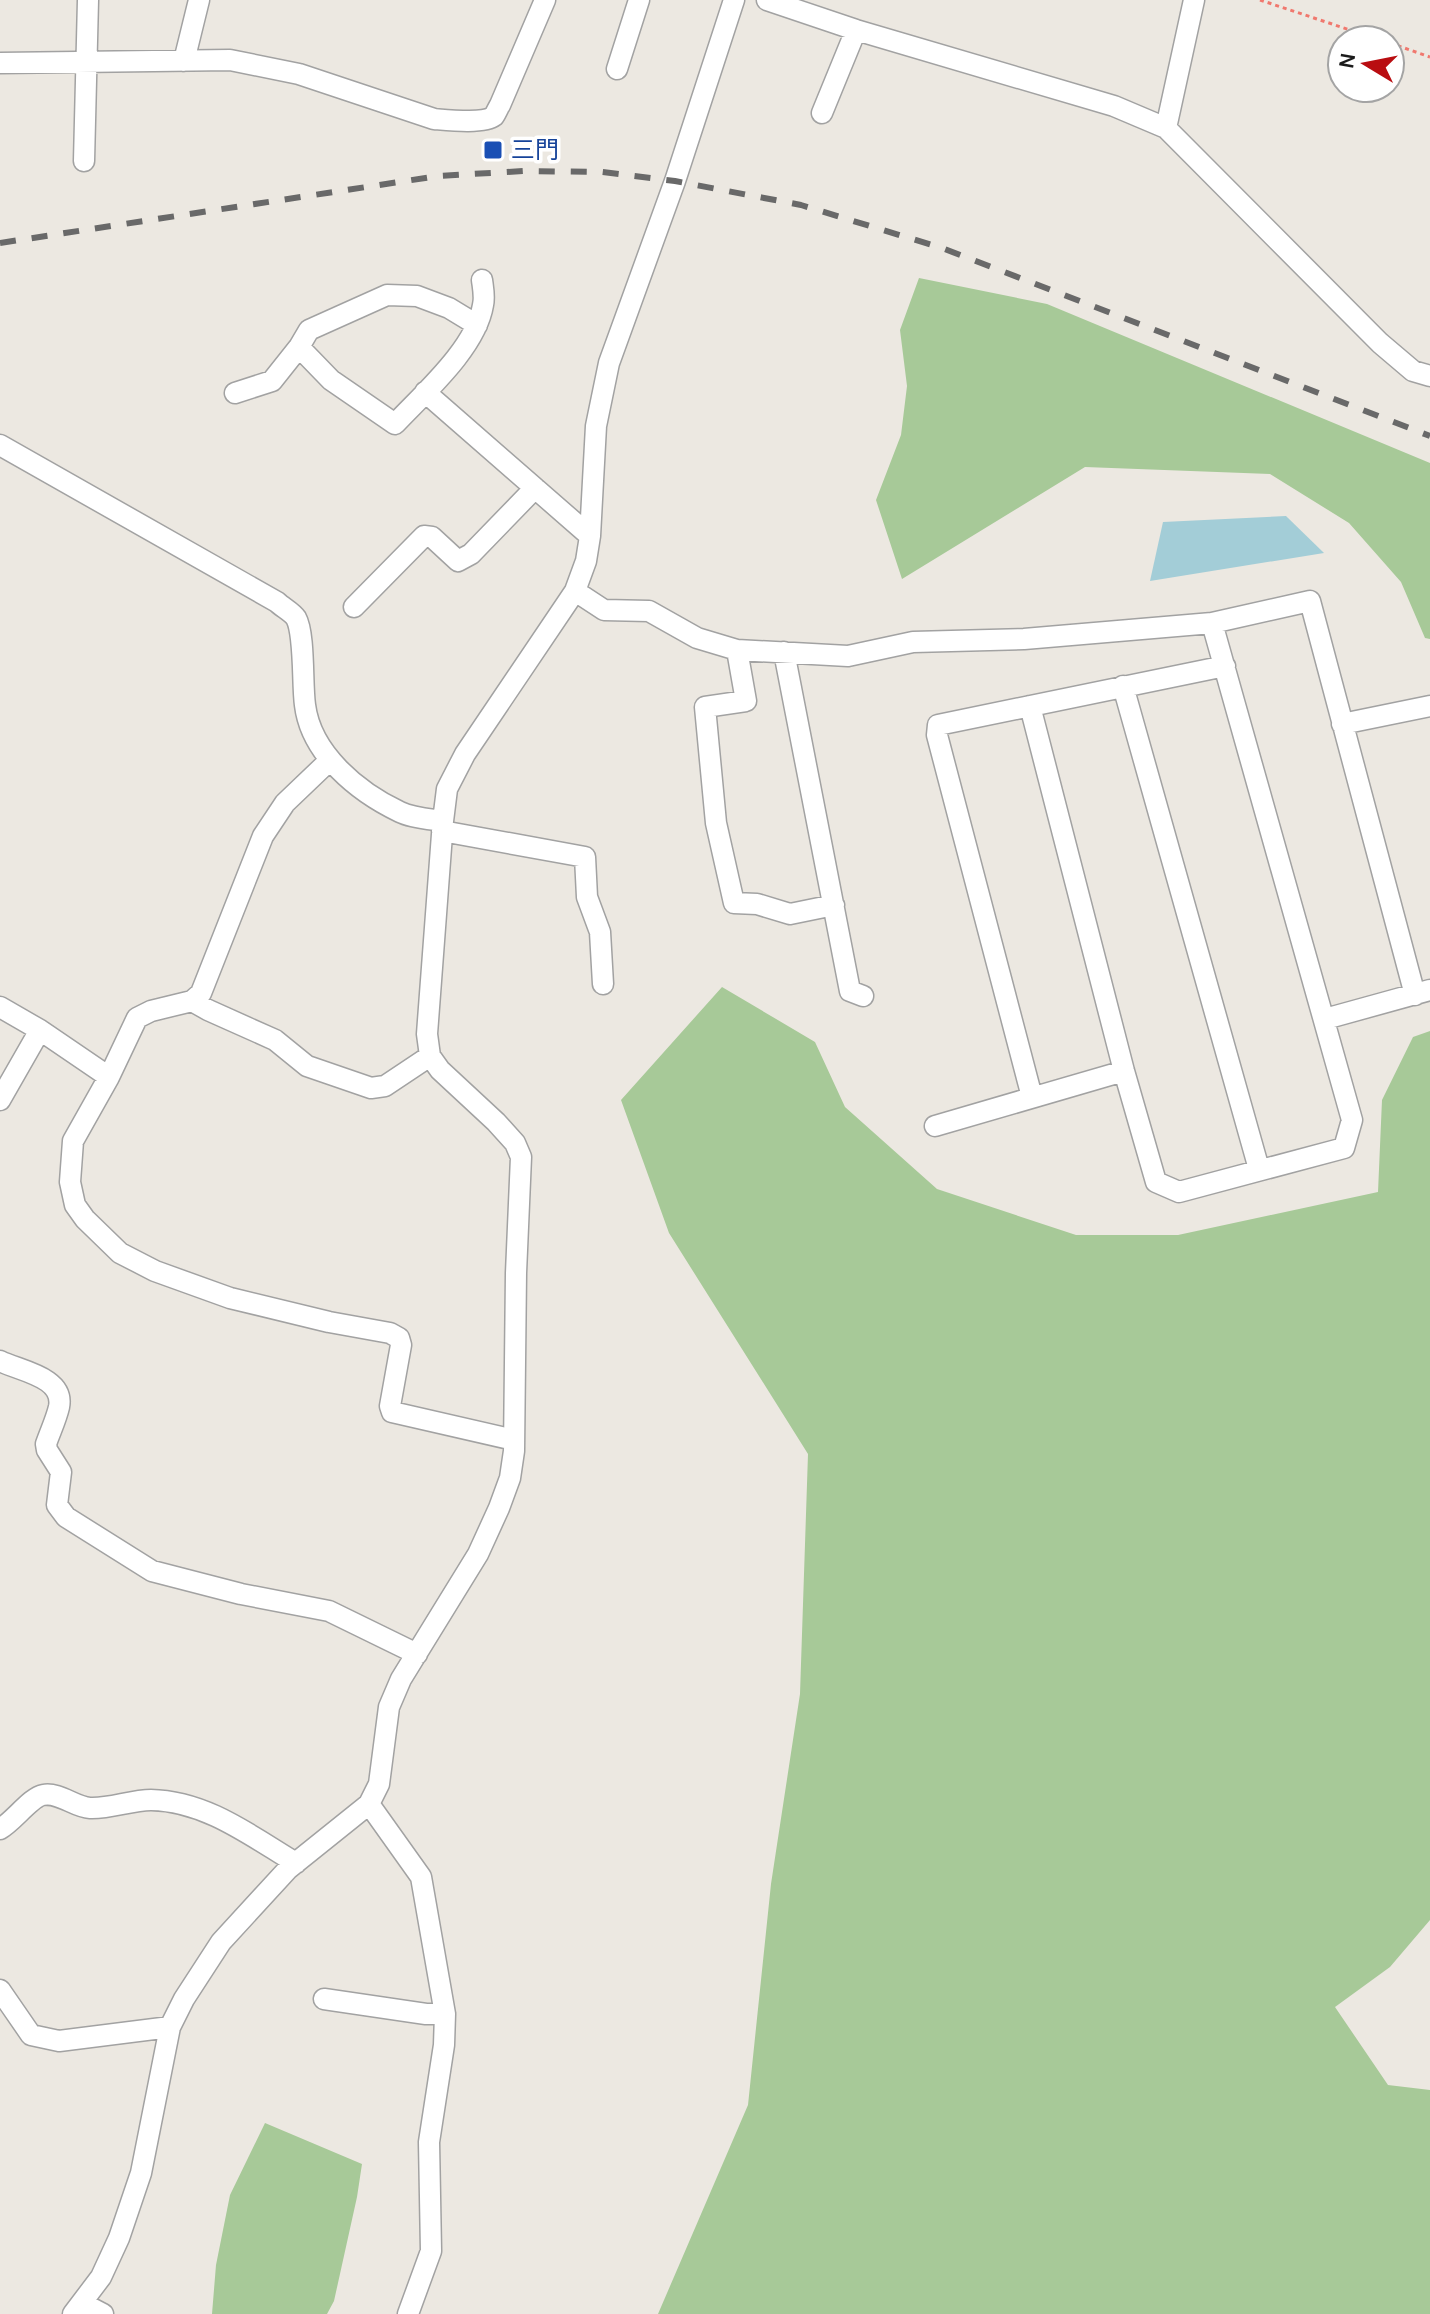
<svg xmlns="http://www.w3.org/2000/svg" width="1430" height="2314" font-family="Karla,'Noto Sans JP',sans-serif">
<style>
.forest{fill:#a7c998}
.water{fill:#a3cdd7}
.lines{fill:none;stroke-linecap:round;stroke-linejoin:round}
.minor-casing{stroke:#a2a2a2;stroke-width:23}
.path{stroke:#f0786e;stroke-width:3;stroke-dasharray:4 4;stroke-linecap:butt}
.minor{stroke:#fff;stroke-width:20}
.rail{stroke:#696969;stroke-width:6;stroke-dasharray:16 16;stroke-linecap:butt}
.transit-dot{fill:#1a4fb4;stroke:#fff;stroke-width:3}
.labels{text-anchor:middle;stroke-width:7;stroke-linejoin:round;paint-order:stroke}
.transit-label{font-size:24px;fill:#164399;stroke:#fff;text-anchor:start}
</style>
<rect width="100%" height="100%" fill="#ece8e1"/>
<!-- forest -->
<path class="forest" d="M919 278 1047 304 1430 463V639L1425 638 1401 582 1349 523 1270 474 1085 467 902 579 876 500 901 435 907 386 900 330Z
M722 987 815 1042 845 1107 937 1189 1076 1235H1178L1378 1192 1382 1100 1413 1037 1430 1031V1920L1390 1967 1335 2007 1388 2085 1430 2090V2314H658L748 2105 771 1884 800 1694 808 1454 669 1233 621 1100Z
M265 2123 362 2164 357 2197 334 2301 327 2314H212L216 2265 230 2195Z"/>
<!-- water -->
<path class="water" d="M1286 516 1324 553 1150 581 1163 522Z"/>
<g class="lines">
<defs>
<path id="minor" d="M767 0 856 30 1114 106 1166 128 1380 343 1413 371 1430 376
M184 61 199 0
M0 63 230 60 299 74 434 119C447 120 484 124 494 116 495 115 499 106 500 105L545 0
M617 69 639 0
M822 113 856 30
M1166 128 1194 0
M84 161 88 0
M299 347 331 380 395 424C424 393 476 348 483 305 485 297 483 288 482 280
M425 392 590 536
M235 393 272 381 299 347 309 330 387 295 417 296 449 308 477 325
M0 445 277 602C282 607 292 612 296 618 305 634 302 685 305 705 311 754 358 792 400 812 412 818 429 819 443 821
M575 591 604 610 649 611 697 638 737 650 848 656 913 642 1024 639 1212 623 1310 601 1415 995
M354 607 424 536 432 537 458 561 471 554 535 488
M737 650 746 701 705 707 716 823 734 903 757 904 790 914 834 905
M784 652 850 991 863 996
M1123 686 1259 1169
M1030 706 1124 1071 1156 1182 1179 1192 1344 1148 1352 1120 1212 623
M1342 724 1430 706
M329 761 285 803 263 836 201 993 192 1001 151 1011 137 1018 109 1077 73 1141 70 1182 75 1205 85 1219 120 1253 155 1271 230 1298 329 1322 390 1333 399 1338 401 1345 390 1406 392 1412 514 1440
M442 831 585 857 587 897 600 932 603 984
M192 1001 208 1010 275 1040 307 1066 371 1088 385 1086 430 1056
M0 1007 40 1030 109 1077
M1325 1019 1430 990
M1032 1097 937 735 938 725 1225 666
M0 1100 40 1030
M935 1126 1124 1071
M0 1361C20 1371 65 1377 59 1407 56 1420 50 1432 46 1444L47 1450 61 1472 57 1505 66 1517 152 1571 241 1594 329 1611 417 1654
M369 1804 421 1877 445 2014 444 2045 429 2142 431 2251 408 2314
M0 1829C13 1822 31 1797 43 1795 60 1792 74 1807 90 1808 110 1809 131 1800 151 1800 206 1801 251 1836 296 1863
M0 1990 31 2035 59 2041 170 2027
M324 1999 426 2014H445
M82 2303 103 2314
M73 2314 101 2277 119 2238 141 2173 170 2027 184 1999 221 1942 288 1869 369 1804 379 1784 389 1707 401 1679 478 1554 499 1508 510 1478 514 1451 516 1273 521 1157 515 1143 496 1122 440 1070 430 1056 427 1034 443 821 447 789 465 754 575 591 586 561 590 536 596 426 609 363 675 181 734 0"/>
</defs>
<!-- minor casing -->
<use href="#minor" class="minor-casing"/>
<!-- path -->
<path class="path" d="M1260 0 1380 40
M1390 43 1430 57"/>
<!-- minor -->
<use href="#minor" class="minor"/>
<!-- rail -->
<path class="rail" d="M0 243 438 176 524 171 602 172 675 181 801 205 942 248 1430 436"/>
</g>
<!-- markers -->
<rect class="transit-dot" x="483" y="140" width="20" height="20" rx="4"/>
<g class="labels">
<!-- transit labels -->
<g class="transit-label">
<text x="511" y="158">三門</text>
</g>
</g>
<!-- north arrow -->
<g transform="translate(1366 64) rotate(280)"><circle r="38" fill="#ffffff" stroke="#a4a4a4" stroke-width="2"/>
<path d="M0-6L14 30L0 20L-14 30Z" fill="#b90d11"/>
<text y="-12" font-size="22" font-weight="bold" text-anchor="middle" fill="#1b1b1b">N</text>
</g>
</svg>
